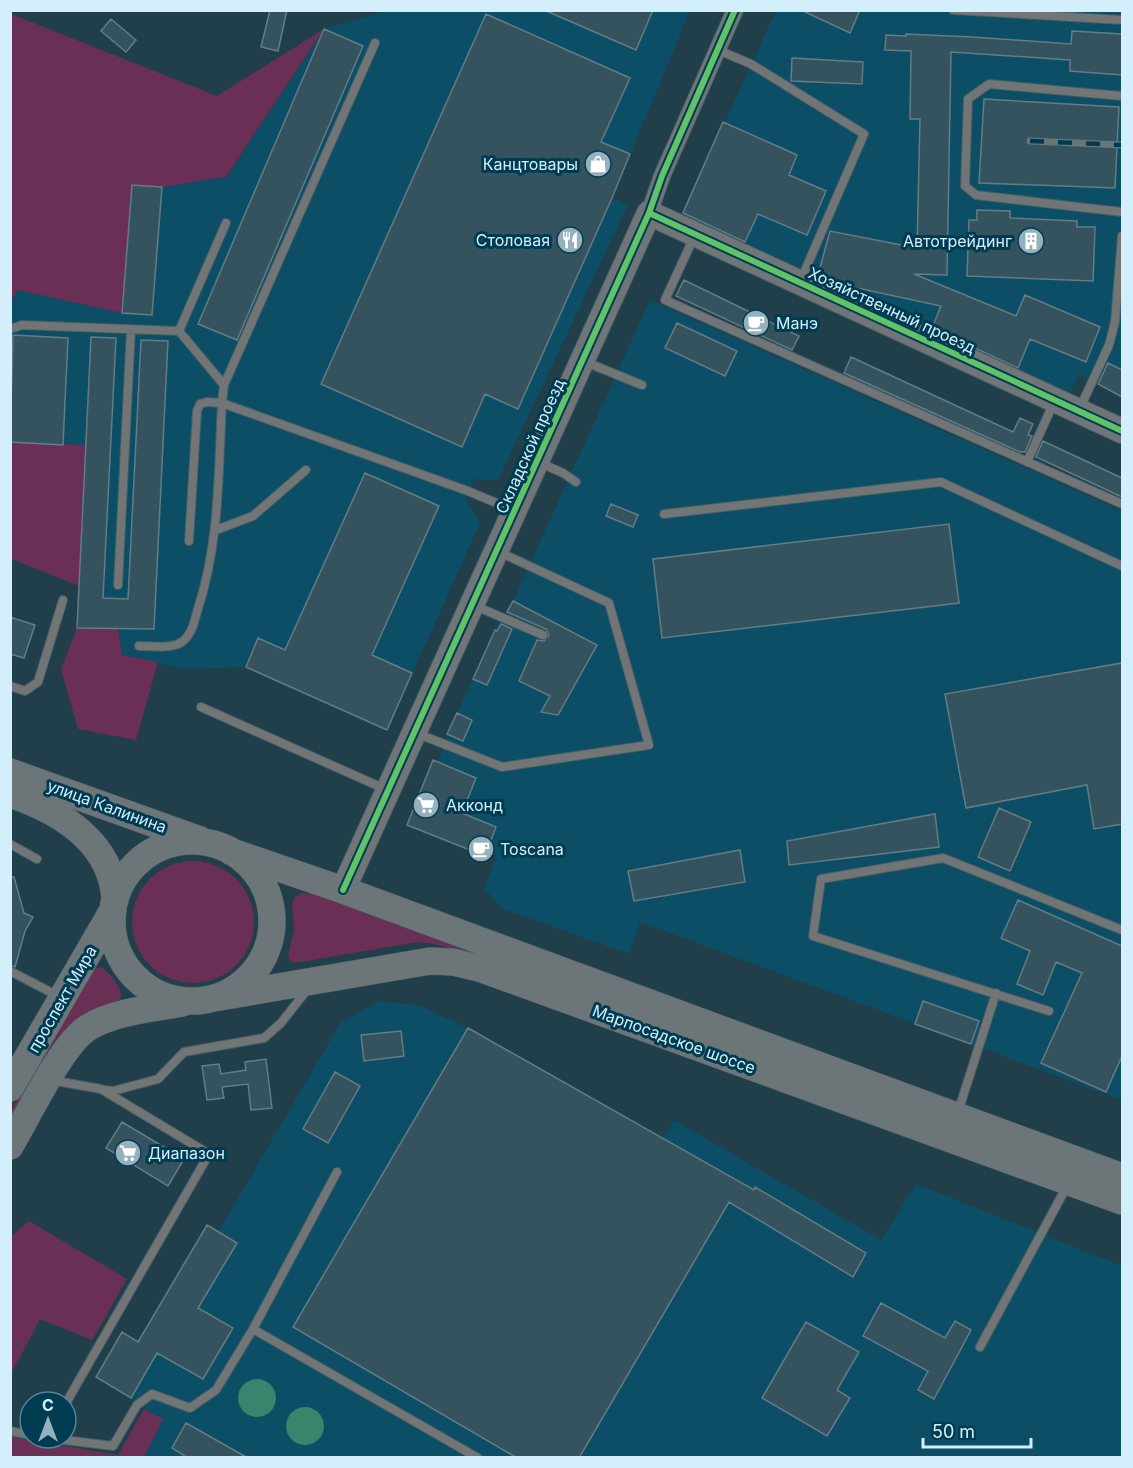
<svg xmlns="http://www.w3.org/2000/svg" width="1133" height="1468" font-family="Inter,sans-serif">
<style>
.built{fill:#0c4e65}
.green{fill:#6a2f54}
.water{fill:#38846d}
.building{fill:#35535e;stroke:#647c85;stroke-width:1.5}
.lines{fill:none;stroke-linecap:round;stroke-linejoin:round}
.lane-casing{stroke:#445d67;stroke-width:10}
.street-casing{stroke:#445d67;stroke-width:18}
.secondary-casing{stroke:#445d67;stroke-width:26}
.primary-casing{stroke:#445d67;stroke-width:28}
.lane{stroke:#727575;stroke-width:8}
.street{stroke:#727575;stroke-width:16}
.secondary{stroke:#707678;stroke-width:24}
.primary{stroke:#6c7578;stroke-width:27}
.rail-casing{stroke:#687579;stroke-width:7}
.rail{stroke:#003c51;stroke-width:4.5;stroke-dasharray:14;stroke-linecap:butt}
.cycleway-casing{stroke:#003c51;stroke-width:10}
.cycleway{stroke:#61c268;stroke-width:6}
.labels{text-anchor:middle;stroke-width:6;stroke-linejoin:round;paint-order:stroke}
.poi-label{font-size:16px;fill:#d4effc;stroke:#003c51;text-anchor:start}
.street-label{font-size:16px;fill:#d4effc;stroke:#003c51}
</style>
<rect width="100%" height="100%" fill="#203f4a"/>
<!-- built -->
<path class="built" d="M385 11H690L612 198 628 205 498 480 474 479 466 499 480 523 387 730 246 667 185 669 122 655 118 628H77L85 445 11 442 10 301 18 290 122 313 132 185 162 187 226 177 324 29Z
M776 11H1122V397L1079 374 1069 395 680 220Z
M650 300 1122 511V1100L640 922 629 954 503 909 484 888 497 855 485 856 496 827 462 813 476 778 438 762 457 713 495 630 513 601Z
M380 1001 420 1006 468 1028 663 1139 674 1120 881 1240 916 1184 1122 1266V1457H144L163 1419 137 1405 131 1398 157 1353 138 1342 207 1225 219 1231 341 1022Z"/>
<!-- green -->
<path class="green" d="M11 14 217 96 324 29 226 177 162 187 132 185 122 313 18 290 11 301Z
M10 442 85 445 79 586 11 559Z
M77 628H118L122 655 158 662 136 740 78 729 61 669Z
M132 922a61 61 0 1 1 122 0a61 61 0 1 1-122 0Z
M302 893 319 894 471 951C454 951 437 943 418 942L295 963 290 961 288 955 294 930 292 904 295 897Z
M100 967C107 969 126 991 120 999 116 1004 82 1017 72 1025 47 1046 27 1092 11 1121V1110L94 969Z
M29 1221 127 1279 92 1340 40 1319 11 1374V1236Z
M144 1409 163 1419 144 1457H11V1437L118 1455Z"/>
<!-- water -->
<path class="water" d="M238 1398a19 19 0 1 1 38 0a19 19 0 1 1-38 0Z
M286 1426a19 19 0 1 1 38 0a19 19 0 1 1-38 0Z"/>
<!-- building -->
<path class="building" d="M270 10H287L278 51 261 47Z
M544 10H653L636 50Z
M801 10H860L850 33Z
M486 14 630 78 601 142 630 154 612 198 518 409 485 394 462 447 321 384Z
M111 19 136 40 126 52 101 31Z
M324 29 363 46 237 340 198 324Z
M1072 31 1122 34V75L1070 71V60L951 52 947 275 914 274 1016 316 1025 295 1100 327 1086 362 1030 339 1018 368 932 328 941 306 834 283 818 275 830 231 917 248 920 119H910L911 51 885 50 886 35 906 36V34L972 37 1071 44Z
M792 58 863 62 862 84 791 81Z
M984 99 1119 107 1115 188 979 183Z
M723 122 797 155 789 175 826 191 807 235 758 214 745 242 683 213Z
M132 185 162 187 152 315 122 313Z
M977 210 1010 211V218L1077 221V227H1095L1093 281 967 276 969 220H977Z
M684 280 799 336 792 350 676 296Z
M677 323 737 351 725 376 665 348Z
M13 335 68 338 63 445 10 442Z
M91 337 116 338 103 598 128 599 141 340 168 341 154 629 77 628Z
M851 357 1013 432 1020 418 1033 424 1028 435 1032 436 1025 452H1020L844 373Z
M1108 363 1122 370V397L1098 384Z
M1043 441 1122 478V497L1036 457Z
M365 473 439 506 372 655 412 673 387 730 246 667 258 638 285 650Z
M611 504 638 515 633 527 606 516Z
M949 524 959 603 662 638 653 559Z
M513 601 597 645 558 715 541 712 550 696 519 681 537 640 544 641 549 635 546 629 507 612Z
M10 617 35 625 24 658 10 654Z
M501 624 512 629 487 685 473 679 495 630 497 631Z
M1122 663V824L1094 829 1087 785 966 808 945 694Z
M457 713 472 720 463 741 447 734Z
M433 760 476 778 462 813 496 827 485 856 407 825Z
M999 808 1031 822 1010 871 978 857Z
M935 814 939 847 789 865 787 841Z
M740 850 745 882 634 901 628 871Z
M10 877H14L24 913 33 917 25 931 15 967 10 965Z
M1018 900 1122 946V1056L1106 1092 1041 1063 1082 973 1056 962 1043 995 1017 984 1030 951 1001 938Z
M923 1001 979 1021 971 1044 915 1024Z
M468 1028 754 1190 755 1187 866 1253 853 1277 729 1202 579 1458H517L293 1327Z
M401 1031 404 1056 364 1061 361 1035Z
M266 1059 272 1108 251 1110 248 1084 222 1087 224 1098 207 1100 202 1066 219 1064 221 1074 246 1070 245 1062Z
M335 1072 360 1086 328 1143 303 1129Z
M122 1122 184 1159 168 1186 106 1148Z
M207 1225 237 1243 198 1308 233 1328 203 1379 157 1353 131 1398 96 1377 122 1332 138 1342Z
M881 1303 945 1338 955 1321 971 1330 934 1399 918 1390 928 1371 863 1336Z
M806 1322 859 1352 837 1390 850 1398 827 1436 762 1398Z
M186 1423 248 1458H188L172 1448Z"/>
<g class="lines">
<defs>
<path id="lane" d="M953 10 1122 20
M718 50 751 64 864 134 800 282
M1122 96 989 84 968 99 965 186 976 195 1122 212
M694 237 665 300 1122 504
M10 329 22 325 179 331
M583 361 642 385
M224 385 179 331 226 223
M1080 408 1109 345 1115 322 1122 236
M538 462 563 473 576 482
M1027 462 1054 402
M664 514 941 482 1122 566
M216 530 253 516 306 470
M189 541 197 411 200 404 207 402 222 403 468 491 513 510
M118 585 131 329
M473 605 543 635
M139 646C152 646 169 649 180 643 191 637 194 623 197 612 220 542 218 476 222 403L224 385 375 43
M10 686 25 691 38 682 63 600
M201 707 385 789
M416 733 502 767 649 745 609 603 497 551
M10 844 37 859
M10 971 58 996
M1049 1011 813 936 821 879 943 858 1122 930
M50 1080 101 1089 209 1154 66 1403
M104 1090 113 1091 158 1079 184 1052 264 1038 281 1023 307 990
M958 1112 996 993
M337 1172 253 1329 478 1458
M980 1347 1067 1186
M10 1431 30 1435
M48 1438 113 1446 137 1405 152 1394 190 1408 216 1390 253 1329"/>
<path id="street" d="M649 213 662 176 735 10"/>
<path id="secondary" d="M343 890 649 213 1122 431"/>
<path id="primary" d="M10 772 200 840
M10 794C60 811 112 842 115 900
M112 921a80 80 0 1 1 160 0a80 80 0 1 1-160 0Z
M232 852 343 890 1122 1177
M214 998 430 961 453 962 482 969 1122 1201
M10 1088 113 910
M10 1146C28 1116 62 1043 89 1027 116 1011 152 1009 182 1003"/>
</defs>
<!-- lane casing -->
<use href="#lane" class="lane-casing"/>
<!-- street casing -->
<use href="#street" class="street-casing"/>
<!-- secondary casing -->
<use href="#secondary" class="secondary-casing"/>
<!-- primary casing -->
<use href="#primary" class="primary-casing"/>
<!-- lane -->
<use href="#lane" class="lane"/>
<!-- street -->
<use href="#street" class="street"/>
<!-- secondary -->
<use href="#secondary" class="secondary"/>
<!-- primary -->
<use href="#primary" class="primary"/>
<defs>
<path id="rail" d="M1030 141 1122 145"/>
</defs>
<!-- rail casing -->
<use href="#rail" class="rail-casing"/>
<!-- rail -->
<use href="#rail" class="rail"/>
<defs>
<path id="cycleway" d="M649 213 1122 431
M343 890 649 213 662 176 735 10"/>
</defs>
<!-- cycleway casing -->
<use href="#cycleway" class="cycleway-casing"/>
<!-- cycleway -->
<use href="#cycleway" class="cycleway"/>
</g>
<!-- icons -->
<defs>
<symbol id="shop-disc" viewBox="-11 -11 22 22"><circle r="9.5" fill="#95b1be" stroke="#003c51"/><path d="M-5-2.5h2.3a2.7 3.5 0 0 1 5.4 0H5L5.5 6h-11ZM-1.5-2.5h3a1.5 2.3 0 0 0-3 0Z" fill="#fff"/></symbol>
<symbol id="restaurant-disc" viewBox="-11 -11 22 22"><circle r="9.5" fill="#95b1be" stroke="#003c51"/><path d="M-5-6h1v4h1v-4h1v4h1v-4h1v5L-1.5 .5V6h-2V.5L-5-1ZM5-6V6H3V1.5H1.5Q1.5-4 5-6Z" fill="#fff"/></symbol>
<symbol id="building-disc" viewBox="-11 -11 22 22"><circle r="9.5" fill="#95b1be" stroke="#003c51"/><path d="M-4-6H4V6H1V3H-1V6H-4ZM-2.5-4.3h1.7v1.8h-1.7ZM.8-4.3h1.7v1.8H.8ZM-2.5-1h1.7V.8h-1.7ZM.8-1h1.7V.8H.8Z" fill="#fff"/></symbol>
<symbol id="cafe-disc" viewBox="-11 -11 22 22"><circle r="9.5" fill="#95b1be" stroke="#003c51"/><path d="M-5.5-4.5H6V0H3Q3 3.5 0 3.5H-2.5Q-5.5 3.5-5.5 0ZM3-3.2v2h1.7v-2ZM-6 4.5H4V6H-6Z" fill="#fff"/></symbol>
<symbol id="supermarket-disc" viewBox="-11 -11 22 22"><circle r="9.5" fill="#95b1be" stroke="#003c51"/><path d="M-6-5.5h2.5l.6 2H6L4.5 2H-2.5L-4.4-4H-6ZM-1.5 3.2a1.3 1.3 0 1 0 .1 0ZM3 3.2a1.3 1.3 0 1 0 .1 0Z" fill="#fff"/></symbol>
</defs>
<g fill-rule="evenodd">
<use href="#shop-disc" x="583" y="149" width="30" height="30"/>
<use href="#restaurant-disc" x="555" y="225" width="30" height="30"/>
<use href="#building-disc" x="1016" y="226" width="30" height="30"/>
<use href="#cafe-disc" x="741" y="308" width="30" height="30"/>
<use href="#supermarket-disc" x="411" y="790" width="30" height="30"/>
<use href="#cafe-disc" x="466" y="834" width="30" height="30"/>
<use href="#supermarket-disc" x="113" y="1138" width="30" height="30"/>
</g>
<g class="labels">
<!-- poi labels -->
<g class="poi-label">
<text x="578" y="170" text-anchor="end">Канцтовары</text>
<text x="550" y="246" text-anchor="end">Столовая</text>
<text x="1012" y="247" text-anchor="end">Автотрейдинг</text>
<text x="776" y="329">Манэ</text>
<text x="446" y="811">Акконд</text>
<text x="500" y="855">Toscana</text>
<text x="148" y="1159">Диапазон</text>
</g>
<!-- street labels -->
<g class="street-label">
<text transform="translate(892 310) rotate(25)" y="6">Хозяйственный проезд</text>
<text transform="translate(530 446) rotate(-66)" y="6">Складской проезд</text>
<text transform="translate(107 806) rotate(20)" y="6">улица Калинина</text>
<text transform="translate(62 999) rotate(-60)" y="6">проспект Мира</text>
<text transform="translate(674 1039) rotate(20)" y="6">Марпосадское шоссе</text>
</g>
</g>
<!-- border -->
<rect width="1133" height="1468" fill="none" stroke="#d4effc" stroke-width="24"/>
<!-- north arrow -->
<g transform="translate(48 1420)"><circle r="28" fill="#003c51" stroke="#558495" stroke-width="1.5"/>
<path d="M0-4.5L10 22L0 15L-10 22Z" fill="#95b1be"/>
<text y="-9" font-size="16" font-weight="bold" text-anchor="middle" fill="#d4effc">С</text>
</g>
<!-- scale -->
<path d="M923 1438v9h108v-9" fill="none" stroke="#d4effc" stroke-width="3"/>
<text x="932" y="1438" font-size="18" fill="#d4effc" stroke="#003c51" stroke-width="4.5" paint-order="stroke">50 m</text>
</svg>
